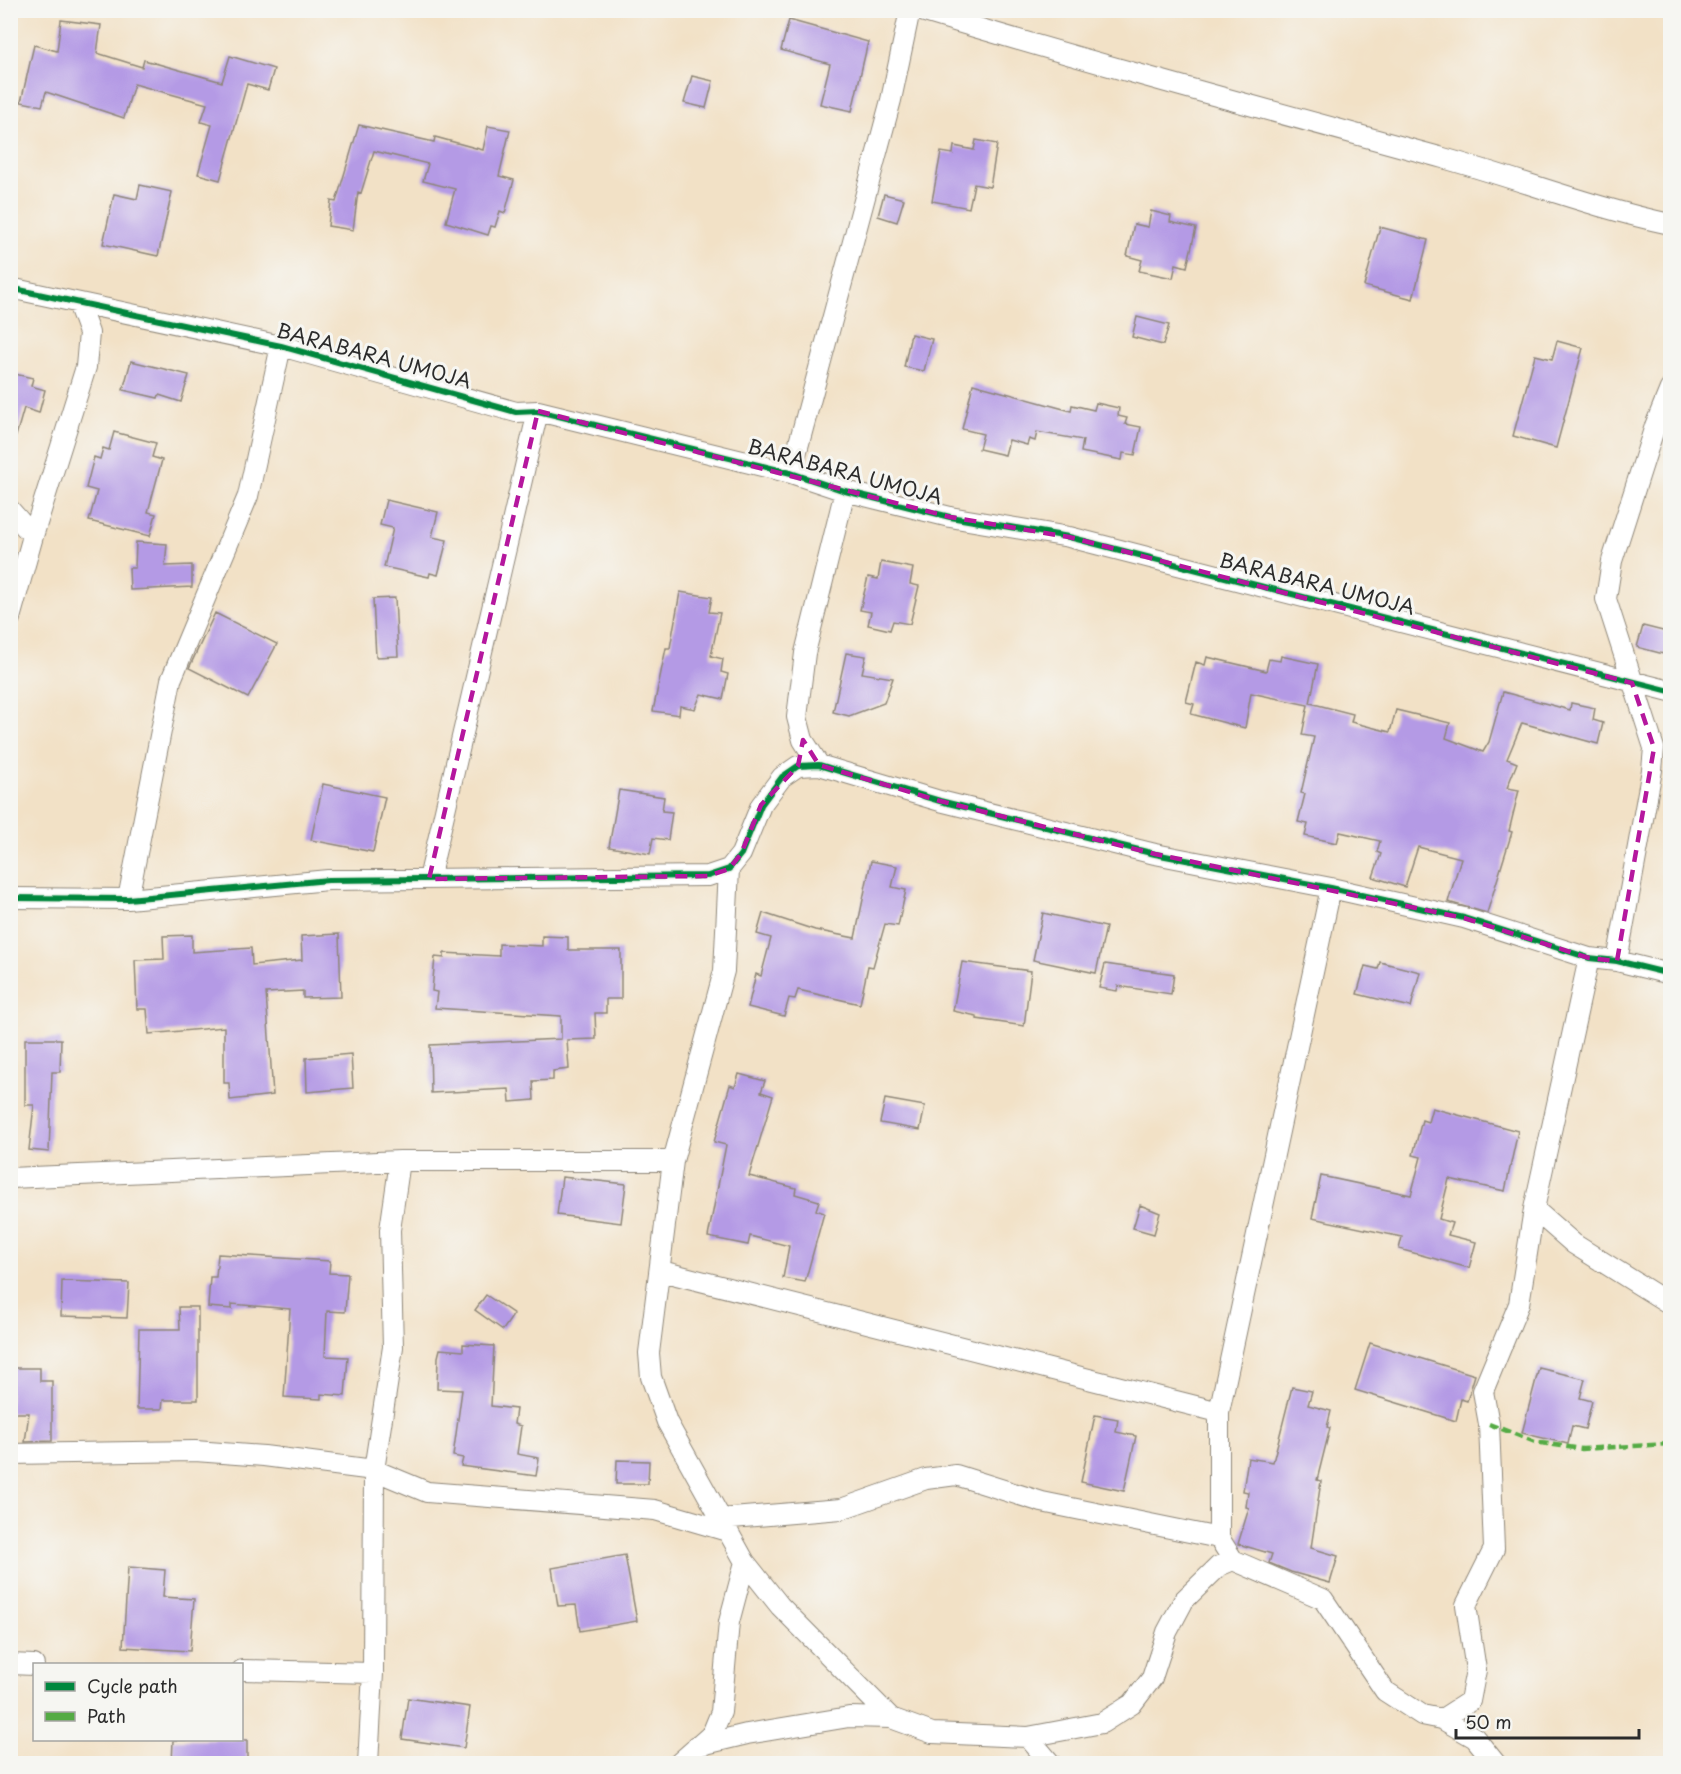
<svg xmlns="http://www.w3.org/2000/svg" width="1681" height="1774" font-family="'Playpen Sans',sans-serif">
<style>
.building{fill:#b49ae5}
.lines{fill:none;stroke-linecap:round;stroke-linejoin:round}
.minor-casing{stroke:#8e8678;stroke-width:22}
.minor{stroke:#fff;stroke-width:20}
.quiet{stroke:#54ab44;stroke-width:4.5;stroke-dasharray:9 4.5;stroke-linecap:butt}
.cycleway-casing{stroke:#f6f6f2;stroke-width:10}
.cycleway{stroke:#00873e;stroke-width:6}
.marked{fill:none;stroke:#b5179e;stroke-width:4.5;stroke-dasharray:12 8;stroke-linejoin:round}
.labels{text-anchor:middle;stroke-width:6;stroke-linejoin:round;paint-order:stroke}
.street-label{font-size:20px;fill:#2b2b2b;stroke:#f6f6f2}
</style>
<rect width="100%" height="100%" fill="#f6f6f2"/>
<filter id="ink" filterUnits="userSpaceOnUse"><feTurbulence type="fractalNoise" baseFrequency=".0167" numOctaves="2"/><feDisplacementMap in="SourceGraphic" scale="12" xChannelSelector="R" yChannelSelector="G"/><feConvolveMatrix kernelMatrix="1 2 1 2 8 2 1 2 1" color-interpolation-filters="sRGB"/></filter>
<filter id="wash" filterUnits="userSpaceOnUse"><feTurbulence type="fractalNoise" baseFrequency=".008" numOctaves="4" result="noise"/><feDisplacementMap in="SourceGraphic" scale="24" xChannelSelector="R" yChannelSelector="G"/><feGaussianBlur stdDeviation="1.35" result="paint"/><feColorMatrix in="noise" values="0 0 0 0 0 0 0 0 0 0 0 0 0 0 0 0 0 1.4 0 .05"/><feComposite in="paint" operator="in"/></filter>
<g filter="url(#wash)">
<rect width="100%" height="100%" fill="#f2e1c6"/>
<g id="blocks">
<!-- building -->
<path class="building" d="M61 20 101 25 97 53 142 67 144 60 222 82 230 56 274 69 268 90 247 84 220 180 198 174 212 125 201 122 207 104 134 84 124 118 46 92 42 106 21 102 34 45 57 51Z
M789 20 868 42 852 111 820 104 830 64 781 50Z
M692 76 713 81 706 108 684 103Z
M359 125 434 142 435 137 483 150 488 126 510 130 499 176 514 180 505 213 500 211 495 227 491 226 488 235 446 222 455 189 423 181 428 164 374 151 361 193 358 192 353 230 328 226 331 201 336 202Z
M976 140 997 144 990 187 974 184 969 208 932 201 941 152 953 154 954 146 974 150Z
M140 185 172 192 158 256 103 244 114 194 137 199Z
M884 194 904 199 897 222 878 216Z
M1151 211 1171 216 1170 222 1196 228 1187 267 1176 264 1173 278 1139 271 1142 260 1127 256 1134 224 1148 227Z
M1380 227 1428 240 1413 299 1364 286Z
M1137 317 1169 325 1163 345 1132 337Z
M911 334 932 339 924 371 904 367Z
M1557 341 1583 348 1556 448 1513 436 1535 355 1552 359Z
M131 361 189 375 181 402 159 395 158 398 123 390Z
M10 373 33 378 31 386 45 390 39 413 24 408 16 436 10 435Z
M973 384 1071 411 1072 405 1094 410 1096 403 1119 408 1118 416 1127 418 1125 424 1141 427 1135 455 1123 453 1122 460 1081 452 1083 440 1037 432 1035 441 1029 439 1027 445 1009 440 1005 455 979 449 983 434 962 429Z
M114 432 156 443 152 457 162 460 148 512 156 514 150 536 89 521 97 491 86 488 94 457 100 459 103 448 109 450Z
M386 500 438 512 432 537 447 540 438 575 430 573 429 577 384 567 393 528 380 525Z
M136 542 167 544 165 566 192 565V587L130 590 129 568H135Z
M881 562 913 568 910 584 919 586 910 624 893 621 890 630 868 625 871 612 860 610 868 577 878 579Z
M680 592 712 597 709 612 720 613 711 656 723 659 721 672 728 674 723 699 701 694 695 709 680 706 679 715 653 711 666 648H670Z
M395 598 398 656 376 657 373 599Z
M215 613 277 644 248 698 189 668Z
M1643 626 1671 633V656L1637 647Z
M846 653 866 656 862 673 893 678 884 703 849 716 833 712Z
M1281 656 1318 664 1310 703 1353 714 1351 722 1390 732 1396 710 1450 723 1446 738 1483 752 1489 742 1503 692 1570 710 1571 703 1595 708 1593 720 1603 723 1598 744 1522 723 1507 759 1517 763 1507 788 1519 790 1509 831 1512 832 1487 913 1448 902 1461 858 1418 847 1405 887 1373 877 1381 854 1377 852 1380 841 1340 832 1337 843 1305 836 1308 824 1298 822 1305 794 1301 793 1314 737 1302 735 1308 705 1251 693 1245 728 1191 714 1194 704 1186 702 1196 662 1205 665 1207 657 1266 671 1269 659 1280 661Z
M323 784 385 797 373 852 311 840Z
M619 790 664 797 662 811 672 812 668 840 653 838 650 854 609 847Z
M871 861 897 866 892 887 906 890 898 926 885 924 873 967 868 966 860 1004 798 990 795 999 789 998 784 1016 748 1007 756 974 761 976 771 938 757 934 763 913 815 930 855 938Z
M1043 913 1106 927 1096 973 1033 960Z
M339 934 341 997 303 998V991L266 993 273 1095 230 1100 229 1083H224V1027L149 1034 147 1009H137L135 960 164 959 163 936 192 935V952L251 948 252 965 302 960 301 936Z
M542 936 568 937V950H621V999H606V1013H595L596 1039 567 1040 569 1069 553 1071V1080L533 1081 534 1100 510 1102 509 1089 431 1093 430 1045 561 1039V1016L435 1008 437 992 432 991 435 957 444 958V953L499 956V944L542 946Z
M962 962 1031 971 1024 1026 977 1019V1016L953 1011Z
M1380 962 1420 972 1411 1007 1357 994 1365 966 1378 969Z
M1105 964 1174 974 1171 994 1118 986 1117 991 1099 988Z
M25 1039H61L60 1072H52L49 1152 29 1150 34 1105H25Z
M351 1054 353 1088 307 1092 306 1058Z
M739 1074 765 1081 761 1092 773 1096 749 1176 796 1188 795 1194 819 1201 816 1210 824 1213 805 1282 783 1278 789 1246 750 1236 748 1245 708 1237 726 1145 714 1142 730 1085 735 1087Z
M885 1099 925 1106 920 1130 880 1123Z
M1432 1108 1518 1131 1505 1191 1449 1179 1439 1219 1452 1223 1448 1235 1476 1242 1469 1268 1399 1249 1402 1237 1312 1218 1321 1176 1411 1195 1421 1157 1413 1155 1422 1120 1428 1122Z
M562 1177 626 1184 621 1223 557 1215Z
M1140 1205 1160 1213 1154 1234 1133 1228Z
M218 1254 330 1261 329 1273 348 1274 345 1312 327 1311 325 1356 348 1357 345 1396 321 1394V1399L284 1397 290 1309 232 1304V1309L208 1307 210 1277H216Z
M62 1281 129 1283 127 1318 61 1316Z
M486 1295 514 1314 503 1330 475 1310Z
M179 1307H198V1400H163L162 1409H137L139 1329H180Z
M1370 1343 1475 1375 1467 1401 1461 1399 1456 1421 1355 1390Z
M463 1344 494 1346 491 1406 516 1409 514 1424 521 1426 517 1454 539 1458 536 1476 461 1466 463 1458 453 1456 462 1390 437 1389 438 1357 440 1349 463 1351Z
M10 1368H40V1381H52V1441L25 1442 29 1413H10Z
M1539 1368 1585 1379 1580 1398 1592 1401 1585 1429 1572 1426 1568 1444 1522 1433Z
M1292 1387 1312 1391 1308 1405 1331 1411 1327 1427 1330 1428 1317 1480 1321 1481 1311 1548 1338 1556 1330 1583 1291 1572 1269 1563 1272 1554 1238 1544 1249 1508 1246 1507 1248 1492 1243 1491 1248 1458 1273 1462Z
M1095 1415 1118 1419 1116 1432 1136 1436 1124 1491 1081 1482Z
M617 1460 649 1461 648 1484H616Z
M625 1555 637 1621 580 1631 576 1605 558 1606 552 1568Z
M128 1567 165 1570 163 1597 194 1599 190 1651 123 1647Z
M408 1698 470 1707 464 1748 402 1739Z
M173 1740H247V1764H172Z"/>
</g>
</g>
<g filter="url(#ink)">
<use href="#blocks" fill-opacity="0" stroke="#8e8678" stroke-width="1.5"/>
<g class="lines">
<defs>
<path id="minor" d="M918 10C1092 63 1268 110 1443 158 1519 179 1594 208 1670 224
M10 288 281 346 516 412 538 411 791 473 845 491 950 517 1069 537 1670 691
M791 473 891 100 910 10
M10 510 33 536
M10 618 33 536 86 367 89 333 78 303
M819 765 803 740 797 717 805 653 845 491
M729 869 724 971 673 1161 649 1353 651 1377 667 1422 745 1562 780 1606 891 1718
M429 879 538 411
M10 898 128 899 328 880 708 876 729 869 741 854 761 805 782 777 798 766 819 765 940 801 1155 854 1331 888 1464 918 1589 958 1617 961 1670 974
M128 899 171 680 248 496 281 346
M1617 961 1652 770 1654 748 1606 599 1612 561 1655 426 1670 389
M10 1178 400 1161H673
M1534 1209 1574 1244 1670 1304
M661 1271 1219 1412
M10 1454 195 1451 264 1456 374 1470 427 1492 655 1510 727 1531
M720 1519 841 1509 926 1479 956 1475 1042 1502 1219 1538
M1233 1560 1219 1538V1412L1331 888
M10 1664 34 1665
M242 1670 373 1673
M1442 1719 1475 1738 1496 1764
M1028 1737 1051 1764
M697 1746 747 1734 849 1717 891 1718 932 1733 1028 1737 1102 1723 1132 1704 1152 1678 1167 1632 1184 1600 1219 1566 1233 1560 1323 1599 1385 1691 1422 1715 1442 1719 1470 1701 1476 1670 1466 1605 1494 1549 1489 1424 1483 1391 1519 1304 1534 1209 1589 958
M368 1764 373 1673 374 1470 393 1347 390 1230 400 1161
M678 1764 712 1734 721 1712 729 1622 745 1562"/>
</defs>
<!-- minor casing -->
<use href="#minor" class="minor-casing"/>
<!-- minor -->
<use href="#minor" class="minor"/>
<!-- quiet -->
<path class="quiet" d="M1489 1424 1535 1442 1582 1449 1670 1444"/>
<defs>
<path id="cycleway" d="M10 288 281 346 516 412 538 411 791 473 845 491 950 517 1069 537 1670 691
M10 898 128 899 328 880 708 876 729 869 741 854 761 805 782 777 798 766 819 765 940 801 1155 854 1331 888 1464 918 1589 958 1617 961 1670 974"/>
</defs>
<!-- cycleway casing -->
<use href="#cycleway" class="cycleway-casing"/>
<!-- cycleway -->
<use href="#cycleway" class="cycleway"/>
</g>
</g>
<!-- marked area -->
<path class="marked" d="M538 411 950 517 1069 537 1632 683 1654 748 1617 961 1589 958 1464 918 1155 854 940 801 819 765 803 740 798 766 761 805 741 854 729 869 708 876 429 879Z"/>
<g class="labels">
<!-- street labels -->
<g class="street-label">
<text transform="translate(374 356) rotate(15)" y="7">BARABARA UMOJA</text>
<text transform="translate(845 472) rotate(15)" y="7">BARABARA UMOJA</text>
<text transform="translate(1317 584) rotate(14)" y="7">BARABARA UMOJA</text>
</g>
</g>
<!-- margin -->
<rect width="1681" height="1774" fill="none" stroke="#f6f6f2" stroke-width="36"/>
<!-- legend -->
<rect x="33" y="1663" width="210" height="78" fill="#f6f6f2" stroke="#a5a5a2" stroke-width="1.5"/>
<rect x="45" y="1682" width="30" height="9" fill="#00873e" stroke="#a5a5a2" stroke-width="1.5"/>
<text x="87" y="1693" font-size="18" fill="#2b2b2b">Cycle path</text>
<rect x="45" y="1712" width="30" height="9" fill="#54ab44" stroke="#a5a5a2" stroke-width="1.5"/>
<text x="87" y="1723" font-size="18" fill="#2b2b2b">Path</text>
<!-- scale -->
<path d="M1456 1729v9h183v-9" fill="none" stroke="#2b2b2b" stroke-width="3"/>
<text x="1465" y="1729" font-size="18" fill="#2b2b2b" stroke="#f6f6f2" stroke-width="4.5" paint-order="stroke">50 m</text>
</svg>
